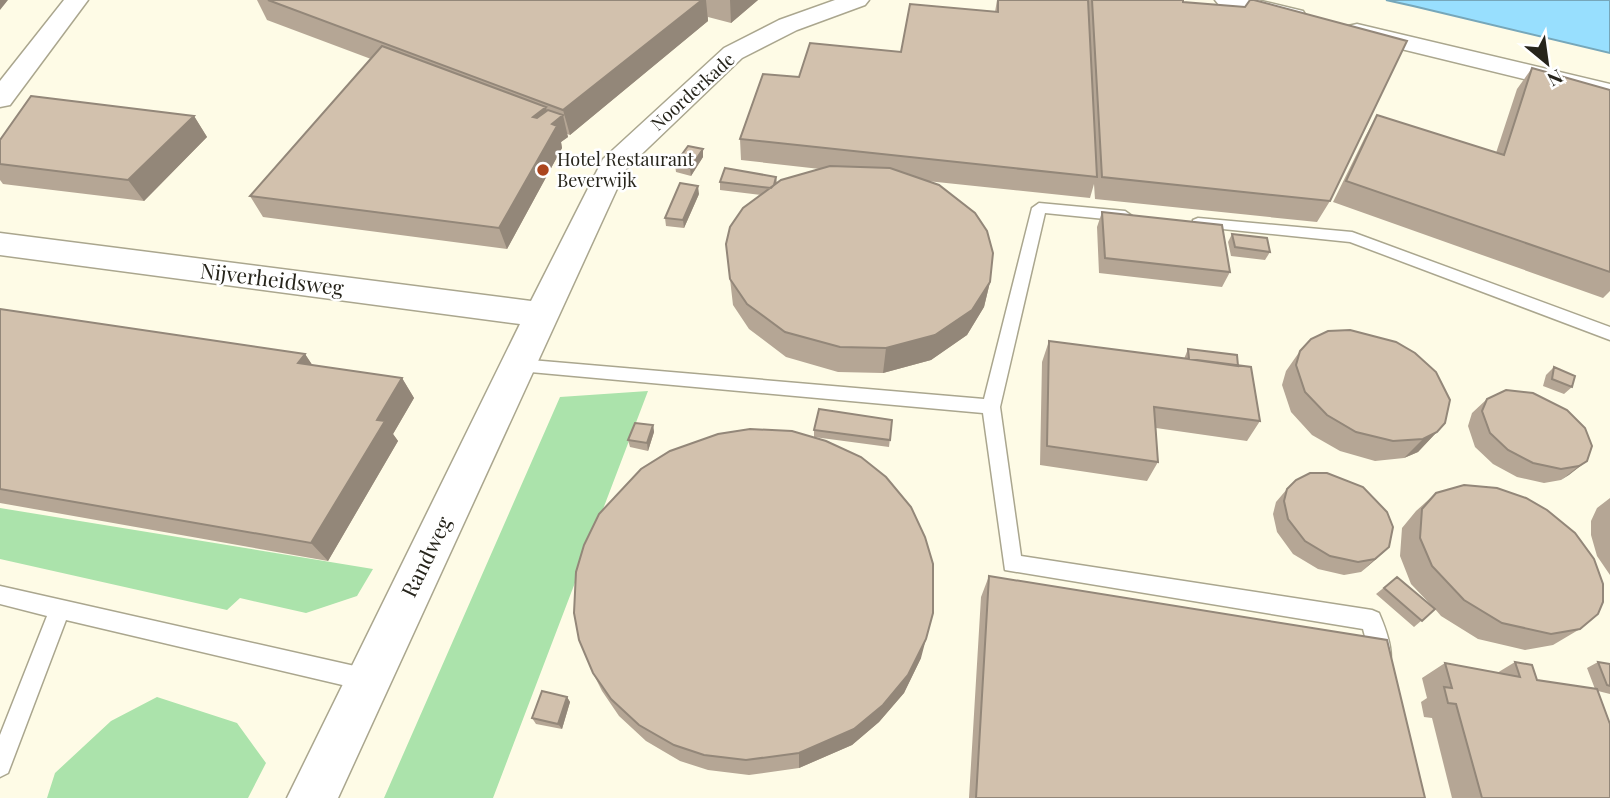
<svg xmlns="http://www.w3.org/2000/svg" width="1610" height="798" font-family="'Playfair Display',serif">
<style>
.green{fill:#abe3ab}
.water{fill:#98dffe;stroke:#76a7ba;stroke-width:2}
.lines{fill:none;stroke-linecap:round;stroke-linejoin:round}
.lane-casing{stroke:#aaa68e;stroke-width:3}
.street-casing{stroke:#aaa68e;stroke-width:3}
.lane{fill:#fff;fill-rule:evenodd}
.street{fill:#fff;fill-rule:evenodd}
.wall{fill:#b5a695}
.shaded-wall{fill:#938779}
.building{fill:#d2c1ad;stroke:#938779;stroke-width:2}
.poi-dot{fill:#ab451d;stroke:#fff;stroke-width:2.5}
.labels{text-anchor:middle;stroke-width:5;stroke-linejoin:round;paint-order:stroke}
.far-street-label{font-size:18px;fill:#26241b;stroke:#fff}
.far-poi-label{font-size:18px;fill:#26241b;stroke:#fff;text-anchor:start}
.street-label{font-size:21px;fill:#26241b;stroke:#fff}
</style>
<rect width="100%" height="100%" fill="#fefbe6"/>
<!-- green -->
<path class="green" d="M648 391 493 798H384L560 397Z
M0 508 373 569 357 596 306 613 240 598 227 610 0 559Z
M157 697 237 723 266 763 248 798H47L55 773 111 721Z"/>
<!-- water -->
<path class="water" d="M1386 0H1610V53L1413 6Z"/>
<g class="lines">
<defs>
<path id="lane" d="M1039 203 1125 211 1132 216 1125 221 1045 213 1000 407 1021 556 1372 610 1379 613C1385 627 1395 652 1389 666L1381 669 1373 666 1363 629 1005 570 983 413 519 371 511 365 519 359 984 399 1032 208Z
M1198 218 1352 232 1610 327V340L1350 242 1193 226V220Z
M0 586 368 669 376 672 379 680 376 688 368 691 66 620 8 773 0 777V735L47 616 0 604Z"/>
<path id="street" d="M64 0H88L10 105 0 107V81Z
M835 0H869L865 5 797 30 742 58 626 169 338 798H287L520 324 0 255V233L531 301 603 159 724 48 779 20Z
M1215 0H1257L1303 11 1306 16 1303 21 1294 23 1219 5Z
M1357 24 1610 84V100L1348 36 1345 31 1348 26Z"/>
</defs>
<!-- lane casing -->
<use href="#lane" class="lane-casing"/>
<!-- street casing -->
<use href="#street" class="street-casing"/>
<!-- lane -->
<use href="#lane" class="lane"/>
<!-- street -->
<use href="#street" class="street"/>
</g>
<!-- wall -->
<path class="wall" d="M257 0H758L731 23 708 17V21L570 135 567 134 568 137 561 142 562 148 507 249 263 217 250 196 371 59 267 20Z
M997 0H1088V3L1089 0H1183V2L1330 201 1317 222 1095 199 1094 184 1090 198 927 181 990 282 984 307 967 335 931 360 883 373 838 372 786 357 749 329 733 305 726 244 761 195 720 190V182L776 177 777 183 820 169 741 160 740 139 799 77 901 52 995 12Z
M1532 68 1610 90V291L1603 298 1333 202 1365 137 1377 115 1496 153 1517 89Z
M194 116 207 137 144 201 3 184 0 180V140Z
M703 149V157L691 176 676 172 675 164Z
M699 194 684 228 666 226 665 218Z
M1102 212 1230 272 1222 287 1099 273 1097 227Z
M1232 234 1270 252 1265 260 1231 256 1228 242Z
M0 309 305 354 312 365 402 378 414 398 393 434 398 441 328 561 0 503Z
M1049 341 1184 359 1188 349 1238 366 1260 421 1247 441 1156 428 1158 462 1147 481 1040 465 1042 362Z
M1300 351 1445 423 1418 452 1404 458 1375 461 1340 451 1312 435 1291 412 1282 385 1286 371Z
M1554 367 1572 387 1564 394 1543 386 1546 375Z
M1487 399 1587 461 1561 480 1544 483 1517 477 1493 464 1475 447 1468 426 1472 413Z
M892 420 889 447 814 437V430Z
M653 425 654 432 648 451 630 447 628 440Z
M1287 489 1375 560 1361 572 1344 575 1318 569 1293 554 1277 532 1273 514 1276 502Z
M1436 493 1580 629 1553 645 1525 650 1478 639 1441 616 1435 609 1414 627 1376 594 1397 577 1432 606 1411 584 1400 556 1402 528 1416 511Z
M1610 498V575L1597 556 1591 535V521L1597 508Z
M989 576 1425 798H969L981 597Z
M921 658 904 693 879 722 852 745 799 768 749 775 708 770 680 761 646 741 619 716 602 691 593 673Z
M1515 662 1537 680 1595 689 1587 668 1598 662 1610 664V694L1598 691 1610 798H1452L1432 718 1424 717 1421 702 1427 698 1422 678 1445 663 1497 673Z
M567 697 570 702 562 729 536 724 532 718Z"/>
<!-- shaded-wall -->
<path class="shaded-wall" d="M0 0H8L0 10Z
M699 0H706L708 21 570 135 563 110Z
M730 0H758L731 23Z
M546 107 551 128 533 117Z
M563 115 568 137 561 142 562 148 507 249 499 228 552 124Z
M194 116 207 137 144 201 128 180Z
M703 149V157L691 176 690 168Z
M698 186 699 194 684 228 683 220Z
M990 282 984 307 967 335 931 360 883 373 886 348Z
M305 354 319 375 298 363Z
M402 378 414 398 393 434 398 441 328 561 311 543 377 420Z
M653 425 654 432 648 451 647 443Z
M1437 432 1418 452 1404 458 1423 439Z
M1587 461 1569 475 1561 480 1579 466Z
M1389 547 1375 560 1361 572 1375 559Z
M926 639 921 658 904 693 879 722 852 745 799 768V753Z
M567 697 570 702 562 729 558 724Z"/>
<!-- building -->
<path class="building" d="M268 0H702L563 110Z
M998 0H1088L1097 177 740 139 763 74 799 77 810 43 901 52 910 4 998 12Z
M1092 0H1183V2L1245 7 1250 0H1254L1407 41 1330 201 1102 177Z
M382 46 546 107 533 117 537 118 548 110 563 115 552 124 557 126 499 228 250 196Z
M1532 68 1610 90V272L1346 181 1377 115 1504 155Z
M31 96 194 116 128 180 0 164V140Z
M688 146 703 149 690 168 675 164Z
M830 166 890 168 939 185 975 213 987 231 993 253 990 282 972 310 935 335 886 348 840 347 785 332 747 304 730 279 726 244 730 227 743 208 781 180Z
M725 168 776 177 774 185 771 188 720 182Z
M680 183 698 186 683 220 665 218Z
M1102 212 1222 225 1230 272 1105 258Z
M1232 234 1267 238 1270 252 1235 247Z
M0 309 305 354 298 363 402 378 377 420 385 421 311 543 0 489Z
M1350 330 1396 342 1415 353 1436 372 1450 400 1445 423 1437 432 1423 439 1393 441 1356 432 1327 415 1305 392 1296 365 1300 351 1311 339 1328 331Z
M1049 341 1251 367 1260 421 1154 407 1158 462 1047 446Z
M1188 349 1237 355 1238 366 1189 359Z
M1554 367 1575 376 1572 387 1552 379Z
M1506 390 1533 393 1567 410 1585 428 1592 446 1587 461 1579 466 1561 469 1533 463 1508 450 1490 433 1482 411 1487 399Z
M819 409 892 420 890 440 814 430Z
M635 423 653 425 647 443 628 440Z
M750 429 792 431 826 441 861 457 886 477 911 507 925 537 933 564V613L926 639 908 675 883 705 854 729 799 753 746 760 704 755 674 745 639 725 611 699 593 673 579 640 574 613 576 572 584 545 599 514 641 469 670 451 718 434Z
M1310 473H1327L1363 487 1387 512 1393 527 1389 547 1375 559 1358 562 1330 556 1305 541 1288 519 1284 501 1287 489 1296 480Z
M1464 485 1497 488 1526 498 1547 510 1575 533 1594 559 1603 584V602L1598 614 1580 629 1551 634 1502 623 1464 600 1432 566 1420 538 1422 509 1436 493Z
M989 576 1387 640 1425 798H976Z
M1397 577 1435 609 1422 621 1384 588Z
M1515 662 1532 665 1537 680 1597 689 1610 724V798H1482L1456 704 1448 703 1444 687 1452 688 1445 663 1520 677Z
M1598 662 1610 664V686L1607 685Z
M542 691 567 697 558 724 532 718Z"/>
<!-- markers -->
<circle class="poi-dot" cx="543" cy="170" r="7"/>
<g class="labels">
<!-- far-street labels -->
<g class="far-street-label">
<text transform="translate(693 92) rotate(-42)" y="6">Noorderkade</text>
</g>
<!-- far-poi labels -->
<g class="far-poi-label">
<text x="557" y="166">Hotel Restaurant<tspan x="557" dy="21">Beverwijk</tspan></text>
</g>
<!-- street labels -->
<g class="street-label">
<text transform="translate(272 280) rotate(7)" y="7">Nijverheidsweg</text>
<text transform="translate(427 557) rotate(-64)" y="7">Randweg</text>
</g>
</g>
<!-- north arrow -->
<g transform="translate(1547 63) rotate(151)" stroke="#ffffff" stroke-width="5" paint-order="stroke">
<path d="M0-5L12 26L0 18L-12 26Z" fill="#26241b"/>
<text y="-10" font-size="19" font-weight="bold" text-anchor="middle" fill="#26241b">N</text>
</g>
</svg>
